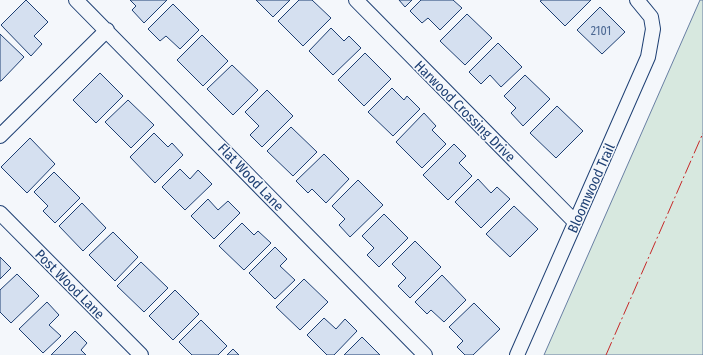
<svg xmlns="http://www.w3.org/2000/svg" width="703" height="355" font-family="'Fira Sans Condensed',sans-serif">
<style>
.green{fill:#d7e8df;stroke:#687fa3}
.building{fill:#d5e0f0;stroke:#1d3f73}
.lines{fill:none;stroke-linecap:round;stroke-linejoin:round}
.minor-casing{stroke:#1d3f73;stroke-width:16}
.minor{stroke:#f4f7fb;stroke-width:14}
.power{stroke:#c62828;stroke-width:1;stroke-dasharray:14 3 2 3;stroke-linecap:butt}
.labels{text-anchor:middle;stroke-width:3;stroke-linejoin:round;paint-order:stroke}
.number-label{font-size:12px;fill:#4b6792}
.street-label{font-size:14px;fill:#1d3f73;stroke:#f4f7fb}
</style>
<rect width="100%" height="100%" fill="#f4f7fb"/>
<!-- green -->
<path class="green" d="M700 0H703V355H544Z"/>
<!-- building -->
<path class="building" d="M26 0 48 22 34 36 42 44 31 56 1 25Z
M130 0H167L144 23 132 10 136 6Z
M256 0H290L273 17Z
M299 0H312L331 18 303 46 278 21Z
M399 0H412L405 7Z
M421 0H453L462 8 440 30 428 18 422 23 410 11Z
M542 0H591L565 26 540 1Z
M173 4 199 30 180 49 166 36 160 41 148 29Z
M600 7 625 32 602 54 577 30Z
M467 14 492 38 465 65 440 41Z
M331 28 344 41 349 36 361 48 333 75 309 51Z
M0 34 24 57 1 81H0Z
M202 35 228 61 203 86 177 60Z
M498 43 522 67 501 87 490 75 481 84 469 72Z
M365 53 391 79 364 106 338 80Z
M232 65 258 90 233 115 207 89Z
M100 73 123 96 96 123 73 100Z
M525 75 550 99 523 126 511 113 516 108 504 96Z
M392 88 404 100 407 96 420 109 393 136 368 112Z
M267 90 293 116 262 147 250 135 259 126 245 112Z
M128 100 154 125 131 148 105 122Z
M557 106 583 131 556 158 530 133Z
M424 113 436 126 432 130 446 144 422 168 396 142Z
M291 127 317 152 293 176 267 151Z
M154 133 168 147 172 143 183 155 155 183 130 157Z
M30 138 55 164 27 193 1 167Z
M454 144 466 156 459 163 472 176 448 200 423 175Z
M324 154 349 179 326 203 312 189 308 193 296 181Z
M180 169 190 179 198 170 212 184 185 210 162 187Z
M54 172 80 198 55 223 43 211 48 206 34 192Z
M478 179 491 193 497 187 510 199 481 228 455 202Z
M358 180 383 205 350 237 339 225 345 219 332 206Z
M208 199 218 210 228 201 240 213 214 239 191 216Z
M82 203 106 228 83 251 59 226Z
M514 206 538 229 510 257 486 234Z
M384 214 408 238 379 267 367 255 374 248 362 236Z
M242 223 254 235 258 231 271 243 244 270 219 246Z
M113 232 138 257 115 281 89 255Z
M415 241 441 267 410 298 398 286 406 278 392 264Z
M275 247 287 259 280 266 295 280 275 299 249 273Z
M0 257 11 268 0 279Z
M141 262 168 288 144 312 117 286Z
M17 274 39 296 11 323 0 312V290Z
M442 275 466 300 444 322 431 310 427 314 415 302Z
M304 279 328 302 300 330 276 307Z
M175 290 199 314 173 340 149 316Z
M47 302 59 315 49 325 61 336 43 353 19 329Z
M474 303 500 329 473 355H465L457 347 463 341 449 327Z
M324 318 336 329 345 319 357 331 334 355H327L307 335Z
M201 320 227 346 218 355H192L179 342Z
M75 331 87 343 81 350 86 355H51Z
M362 337 380 355H344Z
M233 349 239 355H227Z"/>
<g class="lines">
<defs>
<path id="minor" d="M76 0 425 355
M356 0 575 222
M0 136 107 30
M0 213 141 355
M517 355 648 57 653 29 651 17 637 0"/>
</defs>
<!-- minor casing -->
<use href="#minor" class="minor-casing"/>
<!-- minor -->
<use href="#minor" class="minor"/>
<!-- power -->
<path class="power" d="M606 355 703 133"/>
</g>
<g class="labels">
<!-- number labels -->
<g class="number-label">
<text x="601" y="35">2101</text>
</g>
<!-- street labels -->
<g class="street-label">
<text transform="translate(465 111) rotate(45)" y="5">Harwood Crossing Drive</text>
<text transform="translate(251 177) rotate(46)" y="5">Flat Wood Lane</text>
<text transform="translate(591 188) rotate(-66)" y="5">Bloomwood Trail</text>
<text transform="translate(70 284) rotate(45)" y="5">Post Wood Lane</text>
</g>
</g>
</svg>
